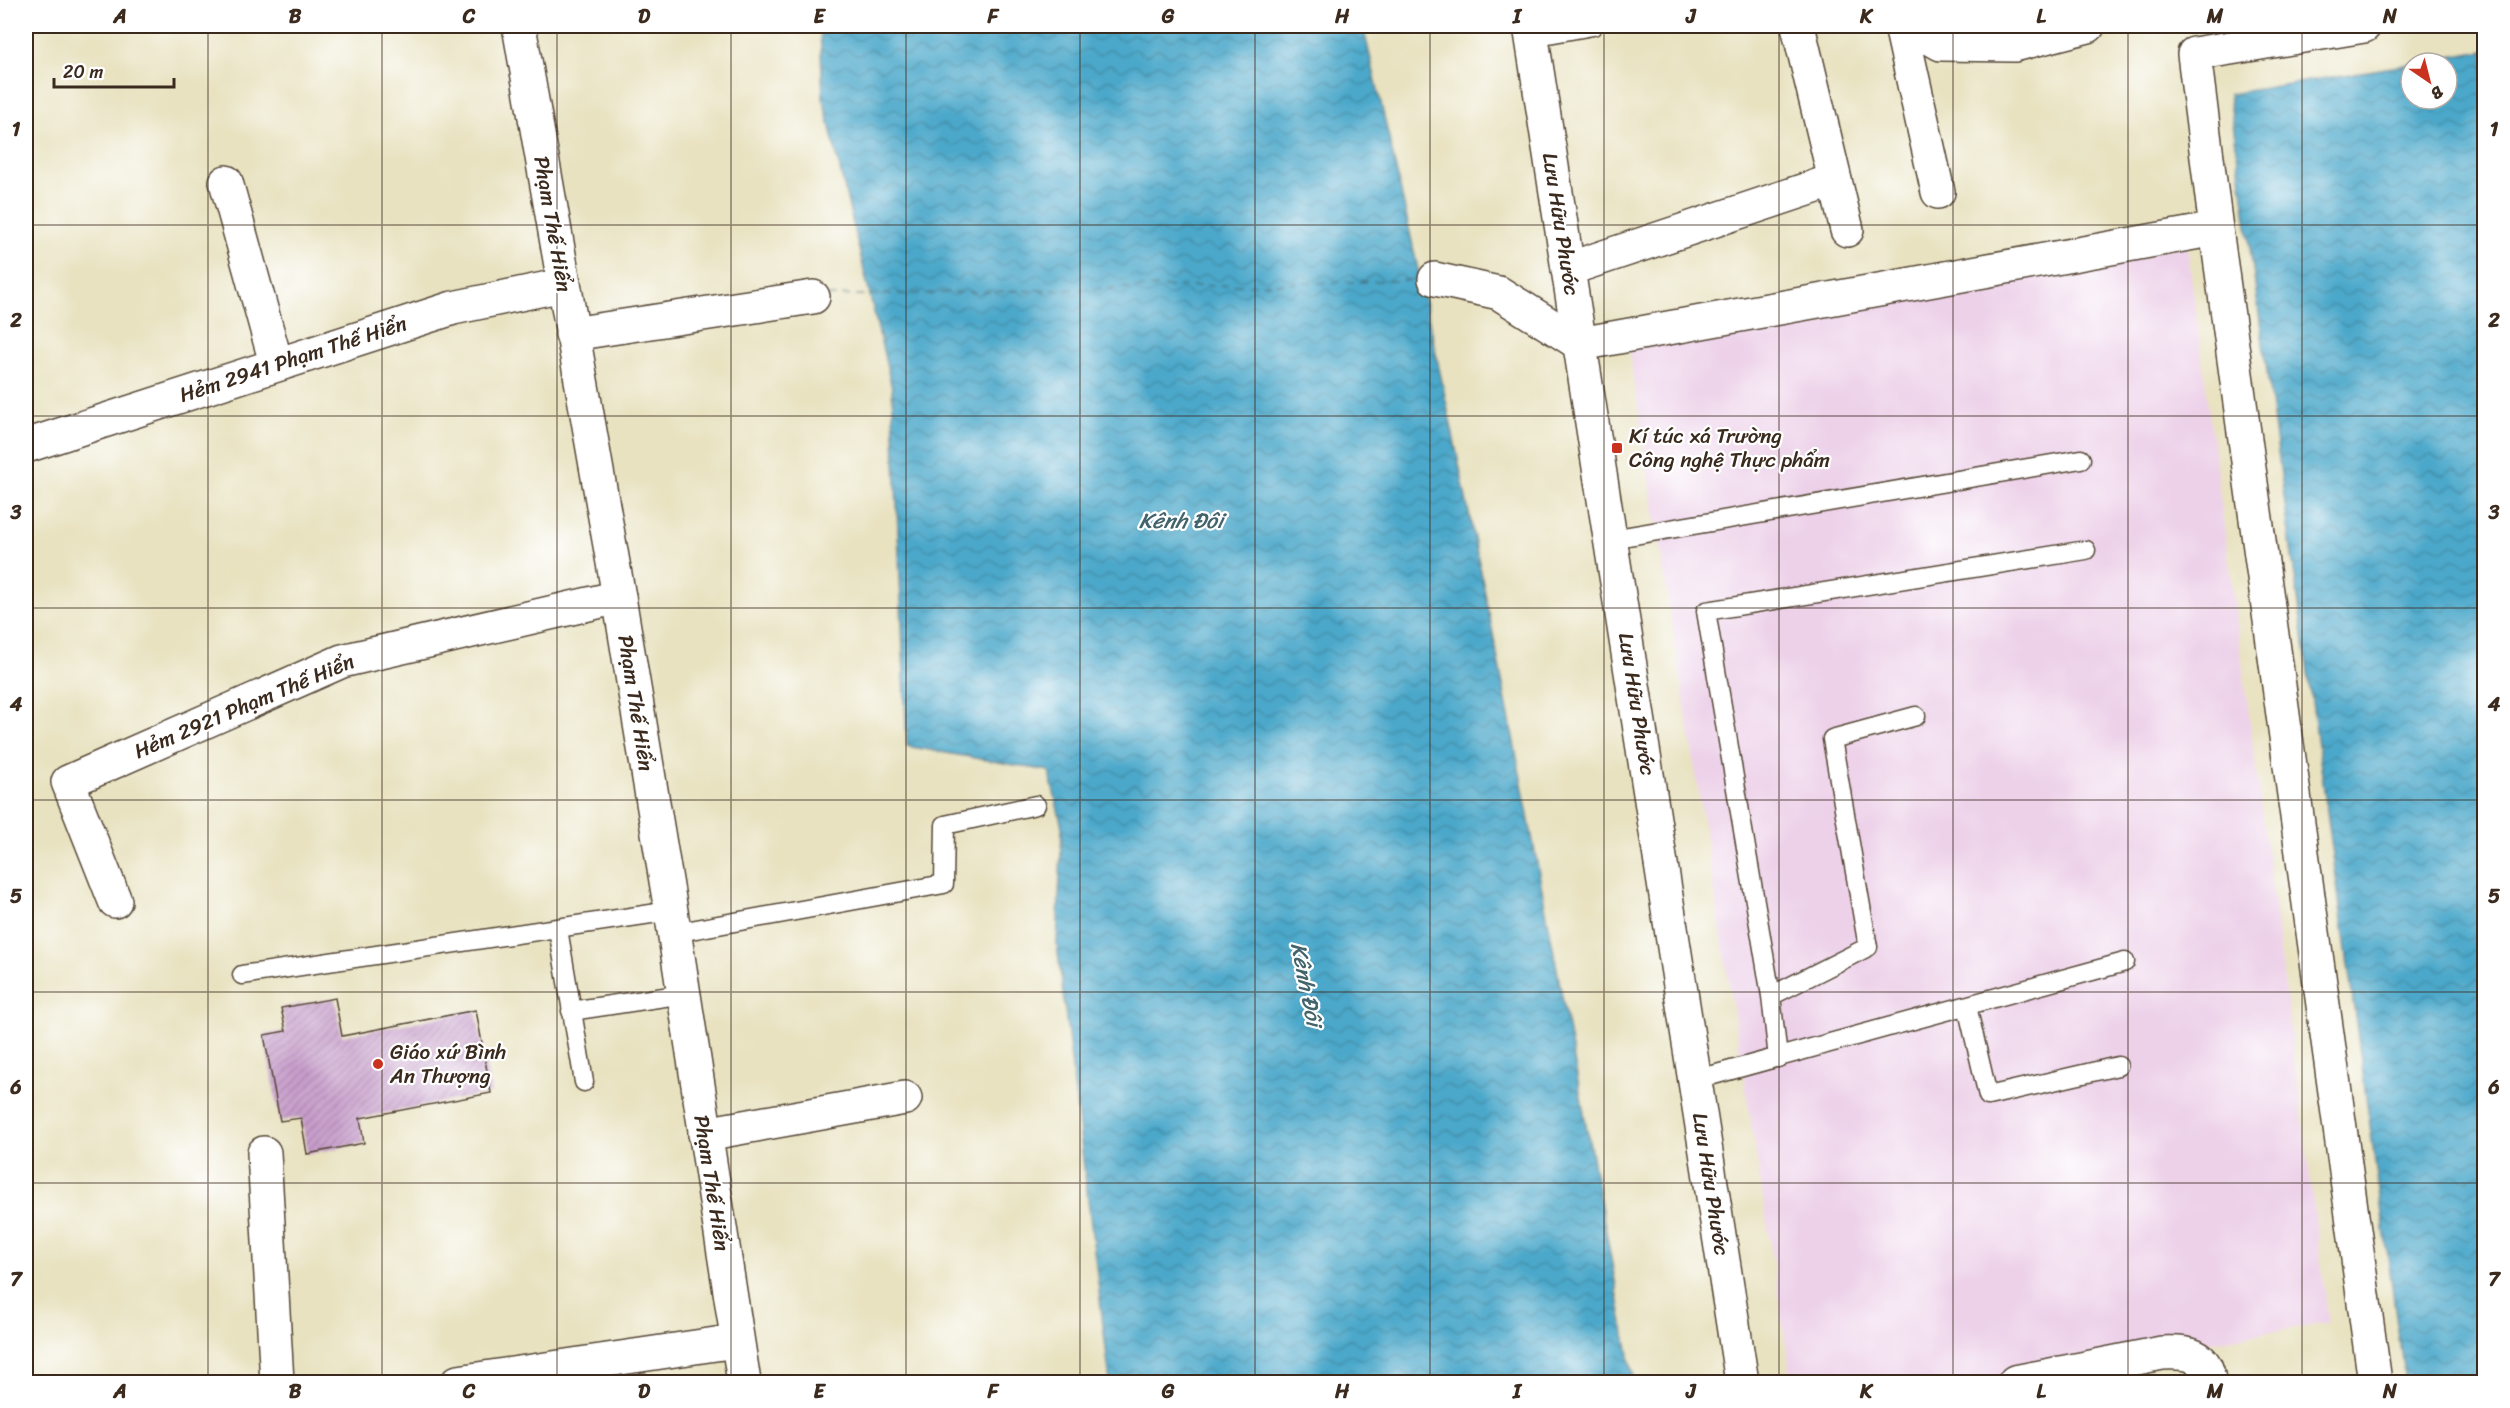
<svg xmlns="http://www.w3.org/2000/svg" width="2510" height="1408" font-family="Sriracha,sans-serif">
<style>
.built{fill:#edd1e9}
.water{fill:url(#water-waves);stroke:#436974;stroke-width:1.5}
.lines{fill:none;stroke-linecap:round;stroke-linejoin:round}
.ferry{stroke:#42636b;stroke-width:1.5;stroke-dasharray:8 6;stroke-linecap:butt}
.building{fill:url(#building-hatch)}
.service-casing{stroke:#554636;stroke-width:21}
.minor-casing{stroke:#554636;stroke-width:36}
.tertiary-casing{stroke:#554636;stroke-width:36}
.secondary-casing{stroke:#554636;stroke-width:36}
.service{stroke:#fff;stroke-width:18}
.minor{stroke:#fff;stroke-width:33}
.tertiary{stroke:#fff;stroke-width:33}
.secondary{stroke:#fff;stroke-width:33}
.grid{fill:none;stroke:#3b2a1e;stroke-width:1.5;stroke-opacity:0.55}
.poi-dot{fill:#c8321e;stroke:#fff;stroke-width:2}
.labels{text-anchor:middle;stroke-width:4.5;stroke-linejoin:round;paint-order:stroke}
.street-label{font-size:21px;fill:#3b2a1e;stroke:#fff}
.poi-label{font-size:21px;fill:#3b2a1e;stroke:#fff;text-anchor:start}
.water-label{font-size:22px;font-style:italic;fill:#42636b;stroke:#fff}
.neatline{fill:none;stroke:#3b2a1e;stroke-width:2}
.grid-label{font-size:20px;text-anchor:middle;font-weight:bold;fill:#3b2a1e}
</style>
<defs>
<pattern id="water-waves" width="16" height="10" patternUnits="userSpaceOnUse" patternTransform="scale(1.5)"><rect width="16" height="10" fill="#4ba8ca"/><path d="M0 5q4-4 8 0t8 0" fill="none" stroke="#4089a3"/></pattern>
<pattern id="building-hatch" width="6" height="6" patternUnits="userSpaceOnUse" patternTransform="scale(1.5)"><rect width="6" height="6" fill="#c89ecc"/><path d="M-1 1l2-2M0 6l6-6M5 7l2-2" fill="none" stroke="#a481a5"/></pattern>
</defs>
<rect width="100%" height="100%" fill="#fff"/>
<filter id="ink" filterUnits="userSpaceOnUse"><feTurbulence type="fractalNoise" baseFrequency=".0167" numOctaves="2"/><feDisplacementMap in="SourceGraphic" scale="12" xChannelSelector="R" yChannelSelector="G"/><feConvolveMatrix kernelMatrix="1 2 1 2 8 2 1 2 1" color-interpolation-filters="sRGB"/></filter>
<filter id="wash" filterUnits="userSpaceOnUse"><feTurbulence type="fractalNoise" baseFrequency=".008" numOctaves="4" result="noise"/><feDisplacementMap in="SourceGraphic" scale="24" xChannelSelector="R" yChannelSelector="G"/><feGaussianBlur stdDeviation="1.35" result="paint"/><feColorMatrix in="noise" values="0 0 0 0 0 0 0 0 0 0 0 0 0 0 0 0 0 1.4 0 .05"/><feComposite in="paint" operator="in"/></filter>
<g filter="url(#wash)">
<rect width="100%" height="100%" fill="#e8e2c0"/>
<!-- built -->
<path class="built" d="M2187 245 2329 1322 1970 1382H1792L1628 345Z"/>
<!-- water -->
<path class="water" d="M820 26H1363C1469 474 1549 929 1634 1382H1110L1057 944 1062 827 1049 771 907 746 892 388 823 98Z
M2484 51V1382H2405L2229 94 2411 64V99H2447V63H2415Z"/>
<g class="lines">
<!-- ferry -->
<path class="ferry" d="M828 296 1420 280"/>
</g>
<g id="blocks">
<!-- building -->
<path class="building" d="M335 998 342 1036 476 1010 491 1093 360 1118 364 1143 307 1154 301 1118 280 1121 264 1035 286 1031 281 1008Z"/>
</g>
</g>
<g filter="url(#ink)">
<use href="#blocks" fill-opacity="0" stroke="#554636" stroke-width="1.5"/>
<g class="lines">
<defs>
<path id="service" d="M1532 37 1593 26
M1611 539 2081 459
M558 929 584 1082
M674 933 944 884 945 825 1036 805
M242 975 671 911
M1771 996 1706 611 2086 550
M1967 1006 1988 1096 2118 1066
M571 1011 684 994
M1778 1058 1771 996 1868 947 1832 739 1916 716
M1695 1080 2125 962"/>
<path id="minor" d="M1798 26 1847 230
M1901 26 1938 192
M1909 26 1941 44 2014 45 2088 26
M226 182 276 363
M2216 229 2194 54 2364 26
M1568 269 1835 180
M1435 279 1499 293 1580 344 2216 229 2375 1382
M572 334 813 297
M26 446 453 308 563 285
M115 901 68 782 342 661 619 597
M705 1134 905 1098
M264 1153 277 1382
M458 1382 736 1341
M2015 1382 2162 1353C2187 1352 2207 1353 2209 1382"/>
<path id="tertiary" d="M1530 26 1742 1382"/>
<path id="secondary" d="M519 26 619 597 671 911 744 1382"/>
</defs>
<!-- service casing -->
<use href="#service" class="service-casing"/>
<!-- minor casing -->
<use href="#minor" class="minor-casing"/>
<!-- tertiary casing -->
<use href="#tertiary" class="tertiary-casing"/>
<!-- secondary casing -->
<use href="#secondary" class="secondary-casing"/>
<!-- service -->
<use href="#service" class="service"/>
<!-- minor -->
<use href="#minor" class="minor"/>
<!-- tertiary -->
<use href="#tertiary" class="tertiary"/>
<!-- secondary -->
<use href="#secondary" class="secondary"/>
</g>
</g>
<!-- grid -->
<path class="grid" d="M208 26V1382M382 26V1382M557 26V1382M731 26V1382M906 26V1382M1080 26V1382M1255 26V1382M1430 26V1382M1604 26V1382M1779 26V1382M1953 26V1382M2128 26V1382M2302 26V1382M26 225H2484M26 416H2484M26 608H2484M26 800H2484M26 992H2484M26 1183H2484"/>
<!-- markers -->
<g class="poi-dot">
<rect x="1611" y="442" width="12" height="12" rx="3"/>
<circle cx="378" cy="1064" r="6"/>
</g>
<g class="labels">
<!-- street labels -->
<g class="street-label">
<text transform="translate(553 224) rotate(80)" y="7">Phạm Thế Hiển</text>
<text transform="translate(1561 224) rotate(81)" y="7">Lưu Hữu Phước</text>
<text transform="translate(293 359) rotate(-18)" y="7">Hẻm 2941 Phạm Thế Hiển</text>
<text transform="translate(636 703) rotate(81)" y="7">Phạm Thế Hiển</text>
<text transform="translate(1637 704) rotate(81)" y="7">Lưu Hữu Phước</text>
<text transform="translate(244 706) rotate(-23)" y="7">Hẻm 2921 Phạm Thế Hiển</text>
<text transform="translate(712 1183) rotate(81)" y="7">Phạm Thế Hiển</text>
<text transform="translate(1711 1184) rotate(81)" y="7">Lưu Hữu Phước</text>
</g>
<!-- poi labels -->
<g class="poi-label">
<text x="1629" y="443">Kí túc xá Trường<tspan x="1629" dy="24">Công nghệ Thực phẩm</tspan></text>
<text x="390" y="1059">Giáo xứ Bình<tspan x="390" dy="24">An Thượng</tspan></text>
</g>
<!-- water labels -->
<g class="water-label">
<text x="1181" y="528">Kênh Đôi</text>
<text transform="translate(1307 984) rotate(79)" y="8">Kênh Đôi</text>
</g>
</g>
<!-- margin -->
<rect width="2510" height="1408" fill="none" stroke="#fff" stroke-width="66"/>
<!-- north arrow -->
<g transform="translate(2429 81) rotate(145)"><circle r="28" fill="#ffffff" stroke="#b1aaa5" stroke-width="1.5"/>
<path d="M0-4.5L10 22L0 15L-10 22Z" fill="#c8321e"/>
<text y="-9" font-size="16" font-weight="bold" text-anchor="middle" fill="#3b2a1e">B</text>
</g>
<!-- scale -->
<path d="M54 78v9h120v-9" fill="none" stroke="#3b2a1e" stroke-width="3"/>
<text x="63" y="78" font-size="18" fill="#3b2a1e" stroke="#ffffff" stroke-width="4.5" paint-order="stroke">20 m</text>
<rect x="33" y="33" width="2444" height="1342" class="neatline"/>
<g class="grid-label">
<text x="120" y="23">A</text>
<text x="295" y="23">B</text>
<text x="469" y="23">C</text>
<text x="644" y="23">D</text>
<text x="819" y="23">E</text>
<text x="993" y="23">F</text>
<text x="1168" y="23">G</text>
<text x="1342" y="23">H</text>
<text x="1517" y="23">I</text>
<text x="1691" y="23">J</text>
<text x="1866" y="23">K</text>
<text x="2041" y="23">L</text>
<text x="2215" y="23">M</text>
<text x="2390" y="23">N</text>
<text x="16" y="136">1</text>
<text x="2494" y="136">1</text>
<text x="16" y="327">2</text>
<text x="2494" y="327">2</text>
<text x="16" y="519">3</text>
<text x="2494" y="519">3</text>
<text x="16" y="711">4</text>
<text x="2494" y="711">4</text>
<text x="16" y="903">5</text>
<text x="2494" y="903">5</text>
<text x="16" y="1094">6</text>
<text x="2494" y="1094">6</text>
<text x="16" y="1286">7</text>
<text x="2494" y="1286">7</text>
<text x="120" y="1398">A</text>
<text x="295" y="1398">B</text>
<text x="469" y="1398">C</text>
<text x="644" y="1398">D</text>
<text x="819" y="1398">E</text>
<text x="993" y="1398">F</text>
<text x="1168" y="1398">G</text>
<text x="1342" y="1398">H</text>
<text x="1517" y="1398">I</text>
<text x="1691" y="1398">J</text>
<text x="1866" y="1398">K</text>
<text x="2041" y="1398">L</text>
<text x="2215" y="1398">M</text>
<text x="2390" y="1398">N</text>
</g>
</svg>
